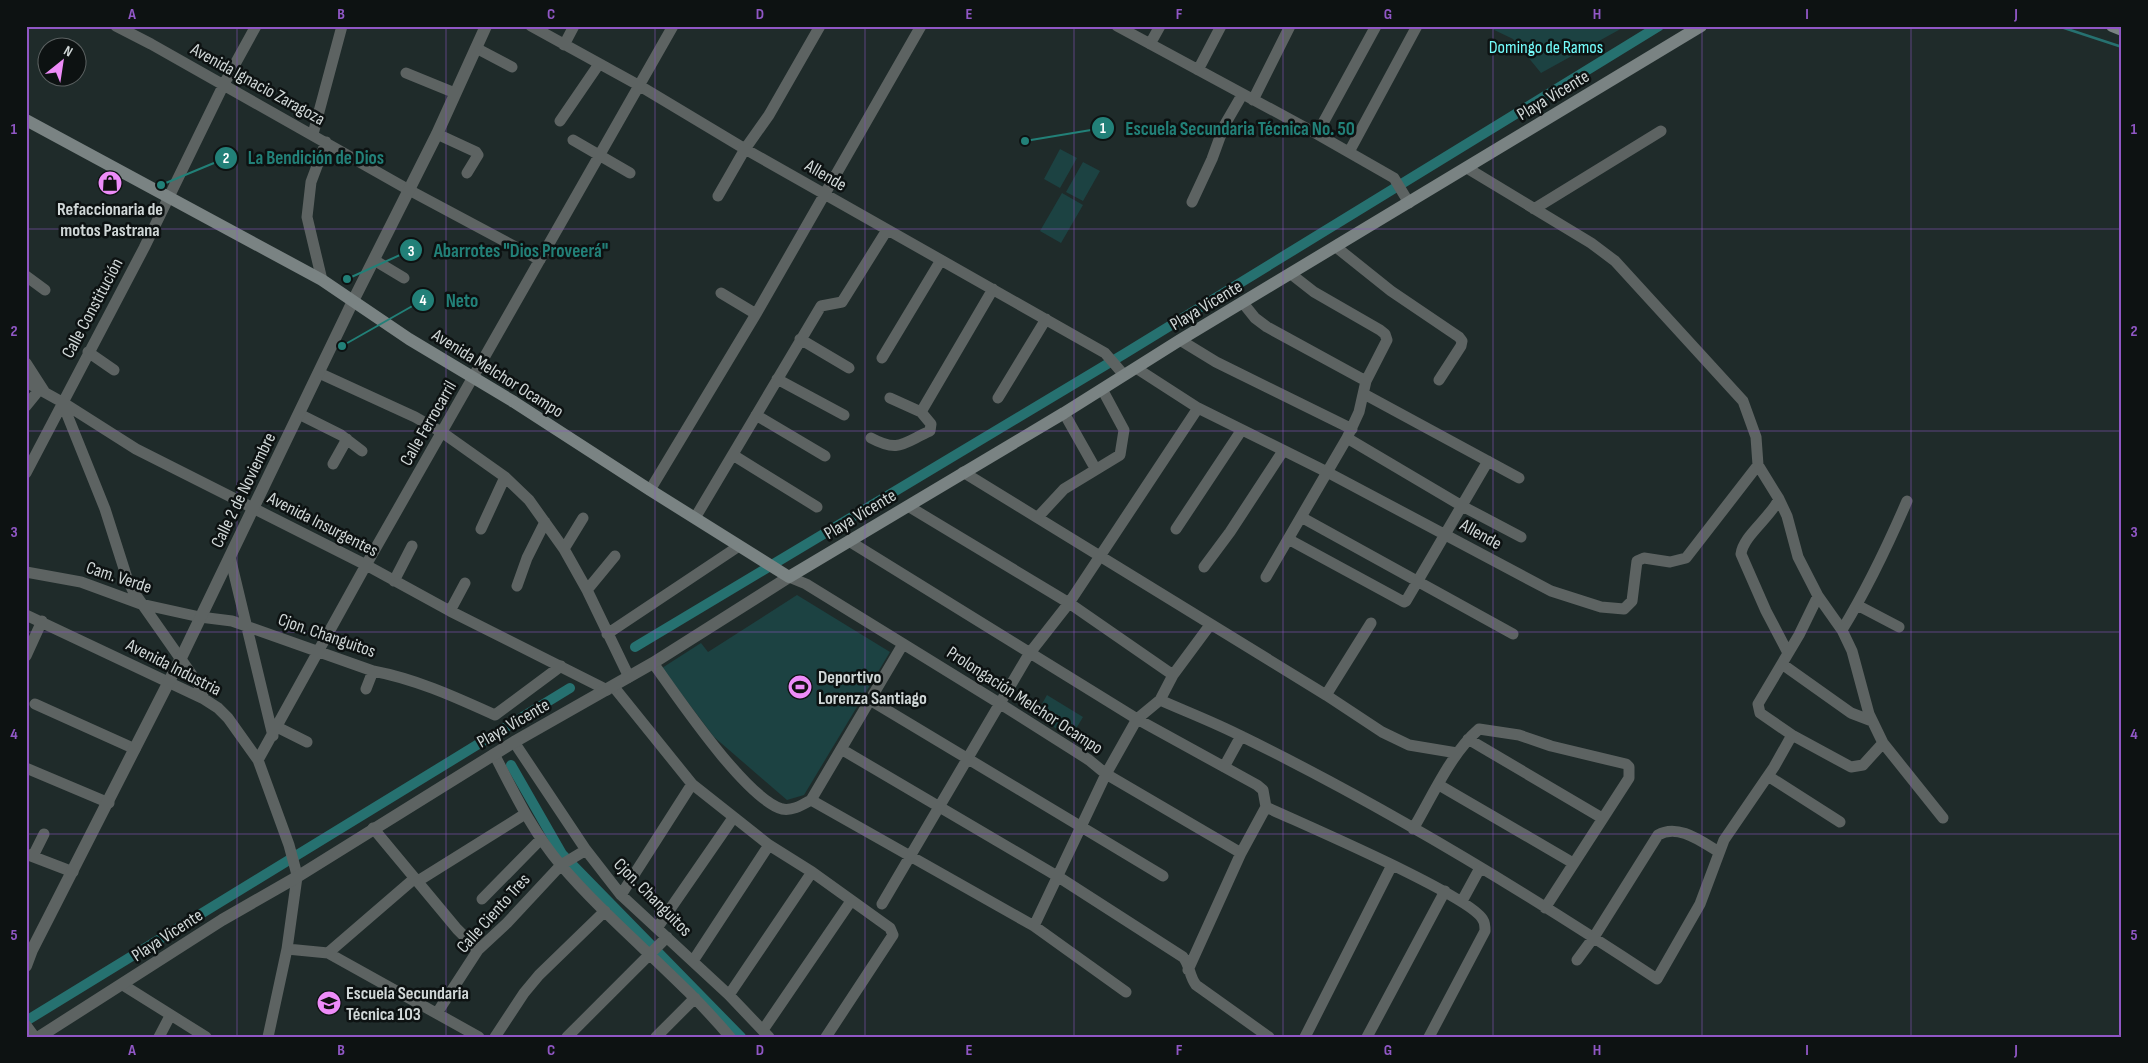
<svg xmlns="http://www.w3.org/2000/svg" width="2148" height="1063" font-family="'Sofia Sans Condensed',sans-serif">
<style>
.green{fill:#1c4242}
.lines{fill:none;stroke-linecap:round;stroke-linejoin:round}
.stream{stroke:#267170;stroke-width:2.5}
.canal{stroke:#267170;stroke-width:10}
.minor{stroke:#5d6362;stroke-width:11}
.tertiary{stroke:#5d6362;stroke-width:12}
.secondary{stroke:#7a8383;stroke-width:12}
.grid{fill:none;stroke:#9057c5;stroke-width:1;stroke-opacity:0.55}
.labels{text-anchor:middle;stroke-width:5;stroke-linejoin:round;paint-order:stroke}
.park-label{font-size:18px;fill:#74fdfc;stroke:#0d1212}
.street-label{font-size:18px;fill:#d0d7d7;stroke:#0d1212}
.poi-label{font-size:18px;font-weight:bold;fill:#d0d7d7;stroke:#0d1212;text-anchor:start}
.leader{fill:none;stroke:#228078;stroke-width:2}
.callout-dot{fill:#228078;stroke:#0d1212;stroke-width:2}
.mark-label{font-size:15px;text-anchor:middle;font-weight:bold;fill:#fff}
.callout-label{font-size:19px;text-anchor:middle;font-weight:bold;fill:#228078;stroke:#0d1212;stroke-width:5;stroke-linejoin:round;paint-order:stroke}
.neatline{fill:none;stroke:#9057c5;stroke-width:2}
.grid-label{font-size:16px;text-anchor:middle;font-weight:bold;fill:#9057c5}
</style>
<rect width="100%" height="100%" fill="#1f2b2a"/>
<!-- green -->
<path class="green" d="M1486 26H1626L1541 73 1513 39Z
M1060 149 1077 158 1060 188 1044 179Z
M1083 162 1100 171 1083 201 1066 192Z
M1062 193 1083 205 1061 243 1040 231Z
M797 595 890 652 804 795 787 800 714 737 662 668 701 643 708 652Z
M1047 695 1083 717 1071 737 1035 716Z"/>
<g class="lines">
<!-- stream -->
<path class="stream" d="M2058 26 2122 47"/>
<!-- canal -->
<path class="canal" d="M635 647 1124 354 1659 26
M511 765 562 854 741 1037
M26 1021 570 688"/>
<!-- minor -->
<path class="minor" d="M116 26 151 44 409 190 540 260
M531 26 640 86 745 149 1105 353 1124 375
M1117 26 1317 134 1394 178 1409 203
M1150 44 1160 26
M564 45 574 26
M476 48 512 67
M1198 70 1221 26
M406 73 455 93
M1253 100 1290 26
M560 121 599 64
M313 134 342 26
M437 134 476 152 478 155 467 173
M1317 134 1376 26
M573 140 630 173
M1349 152 1417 26
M1467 168 1591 243 1615 261 1743 401 1756 437 1758 465 1779 499C1770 518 1743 536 1741 554L1766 611 1788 653
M718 196 745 149 769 115 820 26
M1192 202 1212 159 1224 126 1242 95
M1534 209 1661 131
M1336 247 1391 291 1459 337 1462 341 1461 346 1439 380
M374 260 404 278
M26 276 45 290
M322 280 307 217 311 182 326 142
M721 293 756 314
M1243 303 1255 318 1267 327 1366 381
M800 339 849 368
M1180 340 1216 362 1352 429
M88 352 114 370
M882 358 941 260
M26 363 44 391
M1136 368 1198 408 1327 472 1551 591 1601 607 1624 609 1632 601 1637 561 1644 558 1670 562 1686 558 1758 465
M319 373 415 417 443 433 505 477 529 500 564 549 587 590 629 677
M777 379 844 415
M26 382 62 402 136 449 366 565 450 611 607 690
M1364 394 1519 478
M998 398 1046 319
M62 402 105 509 127 578 133 591 199 685 204 699
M26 406 39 390
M921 412 993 289
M1064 413 1095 468
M299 414 341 435 362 451
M756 415 825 456
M871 438C899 453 903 443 930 431L931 424 921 412 890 398
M1347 438 1462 506 1521 537
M733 455 817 507
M333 464 347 439
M963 472 1326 695 1382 732 1409 745 1457 753
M26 473 144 248 224 84 256 26
M650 490 756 314 921 26
M1779 499 1787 516 1798 557 1818 596 1842 630 1852 651 1869 714 1883 743 1943 818
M908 506 1069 603 1173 675
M1038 517 1064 489 1120 455 1124 430 1102 389
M1301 517 1513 634
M695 518 821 306 842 302 887 230
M481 529 505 477
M1176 529 1241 431
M1288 539 1404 602 1406 601 1488 461
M849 541 1137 719 1257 785 1263 790 1266 807C1300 823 1472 896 1483 920 1485 923 1485 928 1485 931L1429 1037
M564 549 583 518
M230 557 273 736
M1204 567 1230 532 1283 451
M26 572 81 582 141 604 200 617 232 621 373 671C416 679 455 697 495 715L561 666
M789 577 806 584 999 703 1089 760 1106 774 1241 853
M1266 577 1347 438 1359 412 1366 381 1387 340 1385 334 1380 330 1314 292 1291 274
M394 581 412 546
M517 586 527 558 545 522
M587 590 615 556
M1818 596 1799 635 1758 704 1760 713 1792 735 1851 767 1863 765 1883 743
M1857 605 1899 627
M450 611 465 583
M26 615 204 699 218 708 228 718 258 760 289 845 296 871 297 877 287 949 268 1037
M1842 630C1867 589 1888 545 1907 501
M607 634 739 546
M26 656 42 621
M653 663C677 696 745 798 782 809 793 811 802 805 811 800L903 644
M1782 664 1851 713 1872 721
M613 686 692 784 769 845 812 872 890 928 893 935 826 1037
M366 689 373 671
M1326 695 1371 623
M870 700 1163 876
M1160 700C1187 712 1216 723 1243 737 1386 807 1524 891 1657 979L1700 904 1724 840 1774 767 1792 735
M35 704 135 749
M277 727 307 742
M1468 739 1602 818
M514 742 586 850 621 895 729 995 769 1037
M841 749 1057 876 1183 957C1190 965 1189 976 1196 985L1269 1037
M494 754C514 792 532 831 560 864 613 926 678 975 730 1037
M258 760 366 565 673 26
M1224 767 1241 736
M26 768 109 803
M1768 776 1840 822
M1439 785 1573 863
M811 800 1034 926 1126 992
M373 828 457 929 478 950
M1413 829C1432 797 1451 753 1479 729L1519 735 1551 746 1626 764 1629 767V778L1545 908
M26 854 73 872
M33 856 44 834
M418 881 525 814
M621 895 692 784
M482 899 541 839
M1462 901 1480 868
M882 904 1029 654 1069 603 1198 408
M1034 926 1106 774 1137 719 1160 700 1173 675 1210 625
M657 928 733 818
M287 949 328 953 415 878
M328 953 479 1037
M1577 960 1594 937 1658 835C1678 823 1702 842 1719 852
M693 961 769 845
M1188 970 1241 853 1266 807
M123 985 206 1037
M729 995 812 872
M437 1013 478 950 507 923 561 865 586 850
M763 1030 851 901
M159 1037 170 1016
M495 1037 524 993 539 975 605 911
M567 1037 667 937
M656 1037 695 998
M1305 1037 1392 865
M1367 1037 1445 891"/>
<!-- tertiary -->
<path class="tertiary" d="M26 966 32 950 181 658 353 301 437 134 486 26
M26 1026 34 1037
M39 1037 222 920 297 877 514 742 653 663 789 577"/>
<!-- secondary -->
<path class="secondary" d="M2112 26 2122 30
M26 120 322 280 409 339 514 402 650 490 789 577 1064 413 1180 340 1701 26"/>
</g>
<!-- grid -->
<path class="grid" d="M237 26V1037M446 26V1037M655 26V1037M865 26V1037M1074 26V1037M1283 26V1037M1493 26V1037M1702 26V1037M1911 26V1037M26 229H2122M26 431H2122M26 632H2122M26 834H2122"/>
<!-- icons -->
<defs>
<symbol id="shop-disc" viewBox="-11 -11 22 22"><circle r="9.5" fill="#ee8cf8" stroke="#0d1212"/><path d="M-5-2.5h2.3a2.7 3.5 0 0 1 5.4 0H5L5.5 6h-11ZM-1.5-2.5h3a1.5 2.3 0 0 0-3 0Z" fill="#111"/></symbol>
<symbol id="stadium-disc" viewBox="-11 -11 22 22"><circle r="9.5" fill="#ee8cf8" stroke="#0d1212"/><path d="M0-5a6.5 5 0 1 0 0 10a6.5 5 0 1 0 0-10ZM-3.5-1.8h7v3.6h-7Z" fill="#111"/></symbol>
<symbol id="school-disc" viewBox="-11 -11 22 22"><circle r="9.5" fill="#ee8cf8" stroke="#0d1212"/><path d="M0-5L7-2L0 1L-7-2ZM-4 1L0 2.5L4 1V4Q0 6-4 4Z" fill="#111"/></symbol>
</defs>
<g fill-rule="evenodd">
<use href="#shop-disc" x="96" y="169" width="28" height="28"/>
<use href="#stadium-disc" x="786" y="673" width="28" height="28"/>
<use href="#school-disc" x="315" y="989" width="28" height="28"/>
</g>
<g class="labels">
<!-- park labels -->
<g class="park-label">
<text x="1546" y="53">Domingo de Ramos</text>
</g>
<!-- street labels -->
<g class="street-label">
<text transform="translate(258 84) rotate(29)" y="6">Avenida Ignacio Zaragoza</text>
<text transform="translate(1553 95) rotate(-31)" y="6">Playa Vicente</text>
<text transform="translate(826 175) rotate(30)" y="6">Allende</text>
<text transform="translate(1206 305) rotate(-31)" y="6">Playa Vicente</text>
<text transform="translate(92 308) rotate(-62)" y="6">Calle Constitución</text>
<text transform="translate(498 373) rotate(32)" y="6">Avenida Melchor Ocampo</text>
<text transform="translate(428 423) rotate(-60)" y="6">Calle Ferrocarril</text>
<text transform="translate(243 490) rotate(-64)" y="6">Calle 2 de Noviembre</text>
<text transform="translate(860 514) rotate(-31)" y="6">Playa Vicente</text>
<text transform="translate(323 524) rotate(27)" y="6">Avenida Insurgentes</text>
<text transform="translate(1481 534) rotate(29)" y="6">Allende</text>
<text transform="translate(119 577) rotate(18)" y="6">Cam. Verde</text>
<text transform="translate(327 635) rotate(19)" y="6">Cjon. Changuitos</text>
<text transform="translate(174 667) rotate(27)" y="6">Avenida Industria</text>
<text transform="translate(1025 700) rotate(33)" y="6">Prolongación Melchor Ocampo</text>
<text transform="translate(513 723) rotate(-30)" y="6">Playa Vicente</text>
<text transform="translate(653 897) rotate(45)" y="6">Cjon. Changuitos</text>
<text transform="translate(493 913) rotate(-48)" y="6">Calle Ciento Tres</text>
<text transform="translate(167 935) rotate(-33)" y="6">Playa Vicente</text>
</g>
<!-- poi labels -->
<g class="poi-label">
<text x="110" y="215" text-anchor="middle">Refaccionaria de<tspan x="110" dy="21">motos Pastrana</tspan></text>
<text x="818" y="683">Deportivo<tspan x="818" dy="21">Lorenza Santiago</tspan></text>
<text x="346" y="999">Escuela Secundaria<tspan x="346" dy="21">Técnica 103</tspan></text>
</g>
</g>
<!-- callouts -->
<path class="leader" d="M1025 141L1103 128M161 185L226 158M347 279L411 250M342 346L423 300"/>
<g class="callout-dot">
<circle cx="1025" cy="141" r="5"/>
<circle cx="161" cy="185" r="5"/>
<circle cx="347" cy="279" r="5"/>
<circle cx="342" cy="346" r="5"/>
<circle cx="1103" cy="128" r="12"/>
<circle cx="226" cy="158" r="12"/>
<circle cx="411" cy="250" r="12"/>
<circle cx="423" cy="300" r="12"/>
</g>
<g class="mark-label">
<text x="1103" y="133">1</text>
<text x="226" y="163">2</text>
<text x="411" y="256">3</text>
<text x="423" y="305">4</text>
</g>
<g class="callout-label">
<text x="1240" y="135">Escuela Secundaria Técnica No. 50</text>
<text x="316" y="164">La Bendición de Dios</text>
<text x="521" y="257">Abarrotes "Dios Proveerá"</text>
<text x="462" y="307">Neto</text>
</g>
<!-- border -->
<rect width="2148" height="1063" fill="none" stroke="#0d1212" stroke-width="55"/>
<!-- north arrow -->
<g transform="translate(62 62) rotate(30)"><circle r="24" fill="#0d1212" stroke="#5b6161"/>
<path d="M0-4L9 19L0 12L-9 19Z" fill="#ee8cf8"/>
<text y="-8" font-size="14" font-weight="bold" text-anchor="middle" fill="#d0d7d7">N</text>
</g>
<rect x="28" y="28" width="2092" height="1008" class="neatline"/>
<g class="grid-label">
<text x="132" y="19">A</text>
<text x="341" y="19">B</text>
<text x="551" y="19">C</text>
<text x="760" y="19">D</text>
<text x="969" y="19">E</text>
<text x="1179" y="19">F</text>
<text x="1388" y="19">G</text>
<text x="1597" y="19">H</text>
<text x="1807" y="19">I</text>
<text x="2016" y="19">J</text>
<text x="14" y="134">1</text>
<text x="2134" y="134">1</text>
<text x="14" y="336">2</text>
<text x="2134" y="336">2</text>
<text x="14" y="537">3</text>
<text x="2134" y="537">3</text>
<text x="14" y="739">4</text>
<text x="2134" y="739">4</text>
<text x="14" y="940">5</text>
<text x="2134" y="940">5</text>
<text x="132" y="1055">A</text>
<text x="341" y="1055">B</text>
<text x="551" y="1055">C</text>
<text x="760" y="1055">D</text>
<text x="969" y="1055">E</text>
<text x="1179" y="1055">F</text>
<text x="1388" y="1055">G</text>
<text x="1597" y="1055">H</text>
<text x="1807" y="1055">I</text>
<text x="2016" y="1055">J</text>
</g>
</svg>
